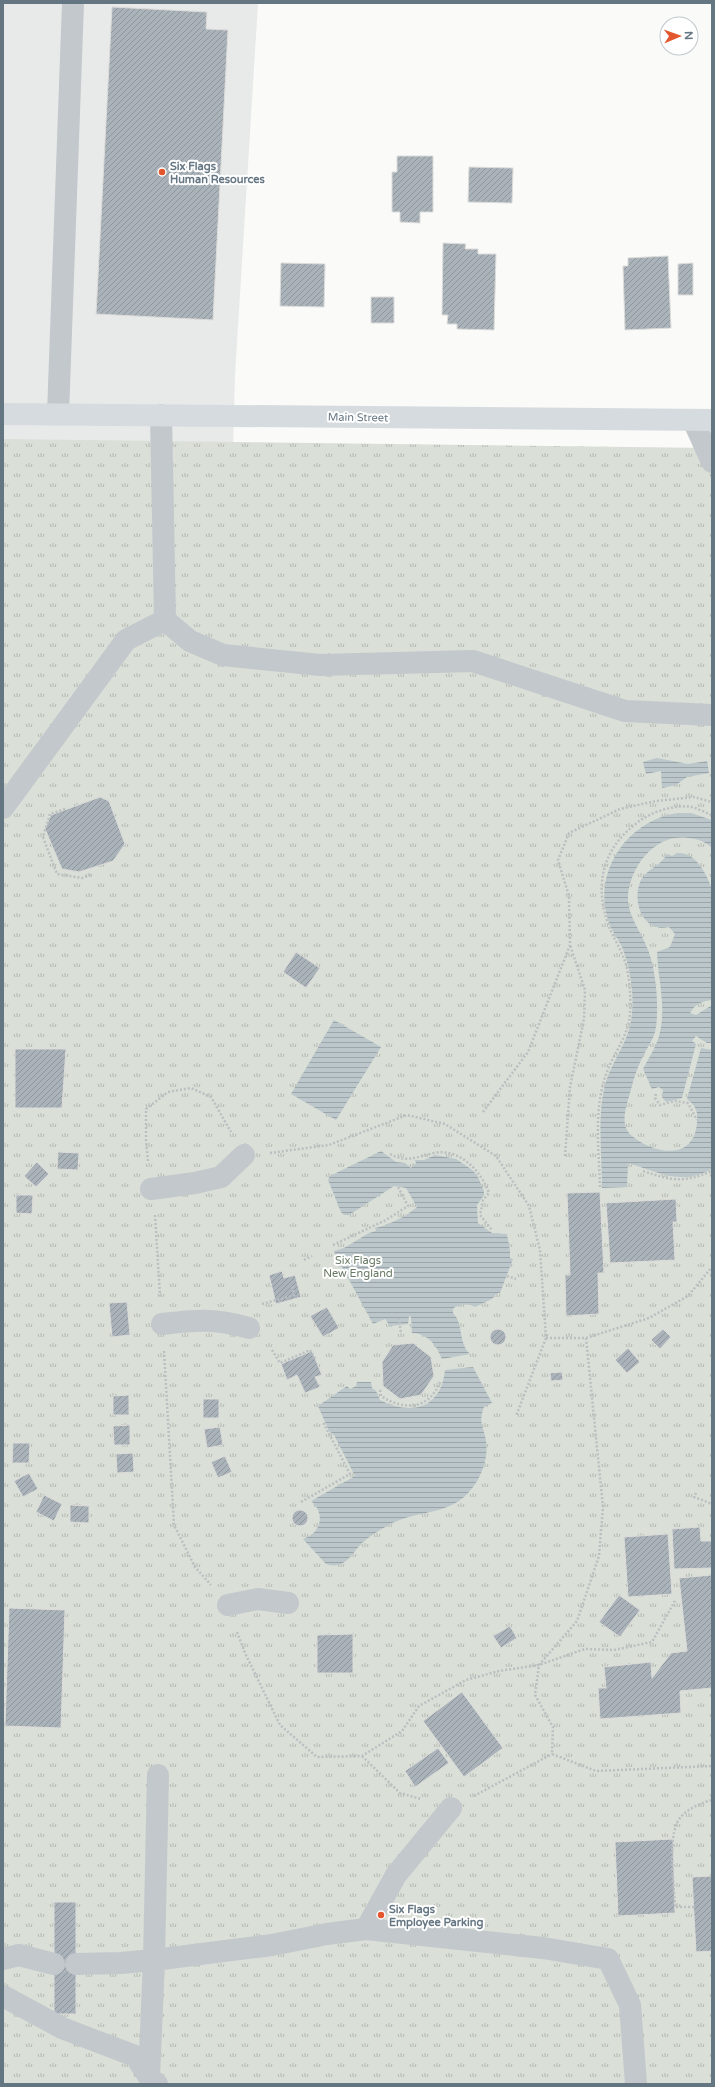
<svg xmlns="http://www.w3.org/2000/svg" width="715" height="2087" font-family="'Varela Round',sans-serif">
<style>
.built{fill:#e8e9e9}
.grass{fill:url(#grass-tufts)}
.water{fill:url(#water-rules)}
.building{fill:url(#building-hatch);stroke:#dcdcda}
.lines{fill:none;stroke-linecap:round;stroke-linejoin:round}
.path{stroke:#bbbfc2;stroke-width:2.5;stroke-dasharray:2 2;stroke-linecap:butt}
.minor{stroke:#c3c8cc;stroke-width:22}
.major{stroke:#d6dbdf;stroke-width:22}
.poi-dot{fill:#e4572e;stroke:#fff;stroke-width:1.5}
.labels{text-anchor:middle;stroke-width:4;stroke-linejoin:round;paint-order:stroke}
.poi-label{font-size:11px;font-weight:bold;fill:#657683;stroke:#fff;text-anchor:start}
.street-label{font-size:11px;fill:#657683;stroke:#fff}
.park-label{font-size:11px;fill:#687a64;stroke:#fff}
</style>
<defs>
<pattern id="grass-tufts" width="24" height="20" patternUnits="userSpaceOnUse"><rect width="24" height="20" fill="#dadfd7"/><path d="M3 7l-1-3M5 7V3M7 7l1-3M15 17l-1-3M17 17v-4M19 17l1-3" fill="none" stroke="#b4b9b4"/></pattern>
<pattern id="water-rules" width="6" height="5" patternUnits="userSpaceOnUse"><rect width="6" height="5" fill="#bbc7cb"/><path d="M0 2.5h6" fill="none" stroke="#9ca6aa"/></pattern>
<pattern id="building-hatch" width="6" height="6" patternUnits="userSpaceOnUse"><rect width="6" height="6" fill="#aab3b9"/><path d="M-1 1l2-2M0 6l6-6M5 7l2-2" fill="none" stroke="#8e969c"/></pattern>
</defs>
<rect width="100%" height="100%" fill="#fafaf8"/>
<!-- built -->
<path class="built" d="M3 3H258L235 376 233 448 3 441Z"/>
<!-- grass -->
<path class="grass" d="M3 439 712 448V2084H3Z"/>
<!-- water -->
<path class="water" d="M657 758 688 764 707 761 709 773 687 777 676 785 662 788 661 771 646 774 643 762Z
M678 813H691L712 820V848C704 839 687 836 675 838 648 842 627 874 628 901 629 916 640 931 646 945 656 966 660 1009 655 1032 653 1040 647 1048 643 1056 637 1068 633 1080 630 1093 627 1103 622 1118 626 1128 628 1134 635 1138 639 1141 663 1156 695 1157 697 1122 698 1111 696 1106 687 1099L701 1048 712 1050V1169C680 1186 659 1172 628 1163L627 1187 602 1188C602 1156 597 1116 605 1085 612 1060 631 1040 632 1012 634 991 630 967 622 947 618 939 612 931 609 923 599 894 605 867 624 843 638 827 656 816 678 813Z
M677 853C696 852 706 873 712 889V1000C702 1001 695 1004 690 1013L696 1015 712 1005V1043H707L696 1036 692 1041 696 1044 682 1098 666 1102 662 1097 663 1090 659 1087 652 1089 643 1069C648 1059 656 1047 659 1036 667 1008 658 980 657 952L670 947 675 934 669 927C643 933 631 901 641 880 647 869 662 865 667 854L672 856Z
M334 1020 381 1047 336 1120 291 1094Z
M381 1151 396 1162 405 1163 411 1168 416 1163 415 1160H424L435 1155 456 1159 471 1169 477 1175 484 1191V1195L477 1205 478 1223 492 1233 507 1234 510 1251V1258L513 1259 500 1293H497L492 1299 475 1307C469 1303 457 1304 453 1309V1313C464 1324 458 1343 470 1354L442 1359C436 1345 429 1334 412 1333L411 1317 409 1316 408 1324 390 1326 385 1319 373 1324 335 1254 334 1251 344 1248 369 1233 376 1231 375 1228C388 1226 408 1215 417 1207L406 1188 394 1186 349 1215H344L341 1212 328 1180 330 1176Z
M473 1367 492 1403 484 1407C479 1421 482 1424 485 1436 489 1451 485 1468 477 1481 455 1519 419 1507 387 1526 378 1531 370 1536 362 1543 356 1549 350 1559 343 1563 338 1566 331 1566 326 1564L303 1539C321 1533 326 1514 311 1501L355 1476 334 1435 329 1431 318 1406 347 1386 350 1389 356 1386 357 1382H371L372 1388 376 1391 380 1400C411 1416 441 1409 445 1370Z"/>
<!-- building -->
<path class="building" d="M112 7 207 12 206 29 228 30 213 320 96 314Z
M397 156H433V212H420V223L400 222V212H392V172H397Z
M469 167 513 168 512 203 468 202Z
M443 243 466 244 465 249H478V254H496L494 330 457 329V324H447L448 315H442Z
M668 256 671 328 625 330 623 266H628V258Z
M281 263 325 264 324 307 280 306Z
M693 263V295H678V264Z
M371 297H394V323H371Z
M100 797 109 801 125 844 113 861 79 872 62 869 45 829 51 815Z
M296 952 320 968 306 988 283 972Z
M15 1049H66L62 1108H15Z
M58 1152 79 1153 78 1170 57 1169Z
M37 1162 49 1174 36 1187 24 1176Z
M600 1192 604 1273H598L599 1314 566 1316 565 1275H570L567 1193Z
M16 1195H33L32 1214 16 1213Z
M676 1199 677 1222H673L675 1260 610 1263 606 1203Z
M282 1271 284 1278 295 1275 301 1297 276 1304 269 1275Z
M127 1302 130 1335 112 1337 109 1303Z
M327 1307 339 1328 323 1337 310 1316Z
M663 1329 671 1337 660 1349 651 1340Z
M490 1337a8 8 0 1 1 16 0a8 8 0 1 1-16 0Z
M413 1343 431 1357 434 1376 421 1395 400 1399 383 1386 382 1362 393 1345Z
M628 1348 640 1362 627 1373 615 1360Z
M312 1351 322 1375 315 1377 320 1387 305 1393 297 1375 287 1380 281 1364Z
M562 1372 563 1380 551 1381 550 1373Z
M129 1395V1415H113V1396Z
M203 1399H219V1418H203Z
M130 1425V1445H114L113 1426Z
M220 1427 223 1445 207 1448 204 1429Z
M13 1443H30L29 1463H12Z
M133 1453 134 1472 117 1473 116 1454Z
M225 1456 232 1472 218 1478 211 1462Z
M29 1473 38 1489 23 1497 14 1481Z
M44 1495 62 1504 54 1521 36 1512Z
M70 1505 89 1506V1523L70 1522Z
M292 1518a8 8 0 1 1 16 0a8 8 0 1 1-16 0Z
M700 1527 701 1541H712V1568L674 1569 672 1529Z
M668 1534 672 1594 628 1597 624 1537Z
M712 1575V1688L680 1691 681 1713 600 1719 598 1688H606L604 1667 651 1662 652 1678 671 1653 687 1651 679 1578Z
M619 1595 640 1610 620 1637 599 1622Z
M9 1608 65 1610 61 1728 5 1726Z
M510 1626 517 1638 501 1648 493 1636Z
M353 1634V1673H317V1635Z
M462 1692 503 1748 464 1777 423 1721Z
M438 1748 449 1763 415 1787 405 1771Z
M673 1839 675 1913 618 1916 615 1842Z
M712 1876V1951L696 1952 692 1877Z
M54 1902H76V2014H54Z"/>
<g class="lines">
<!-- path -->
<path class="path" d="M65 809 50 814 43 837 57 874 82 878 92 874
M656 1094 655 1098 660 1105 675 1101 688 1103 697 1120
M483 1112 528 1052 570 945 569 896 558 860 569 833 620 809 656 801 694 797 712 802
M270 1153 329 1145 407 1115 445 1124 496 1156 529 1206 540 1250 546 1338 516 1416
M390 1154C407 1163 416 1157 434 1153 460 1148 481 1171 489 1193L483 1200 480 1215 492 1230
M565 1156 570 1087 584 1019 585 990 570 945
M148 1161 146 1141V1109L168 1092 191 1088 211 1097 231 1132
M643 1171C673 1181 682 1183 712 1171
M600 1187C599 1152 594 1114 604 1081 610 1057 628 1039 630 1014 631 998 630 980 626 965 622 950 613 938 608 924 594 883 603 848 638 822 651 812 675 804 692 807 699 809 706 813 712 815
M155 1215 160 1296
M333 1245 386 1220 408 1206 398 1187
M304 1260 312 1256
M507 1276 516 1279
M262 1304 294 1295 292 1285
M399 1318 401 1334
M546 1338H586L649 1318 688 1296 712 1267
M586 1338 603 1507 599 1556 577 1621 539 1665 535 1695 553 1727 552 1754 596 1771 712 1766
M272 1350 280 1363 310 1350 316 1360
M164 1351 174 1525 195 1567 211 1585
M380 1390 381 1396C404 1411 429 1410 440 1382
M696 1493 694 1497 712 1504
M301 1502 350 1474 323 1422
M237 1632 245 1653 280 1725 317 1757 362 1756 402 1731 419 1706 466 1680 499 1671 539 1665 585 1649 614 1650 652 1642 676 1599
M362 1756 400 1793 421 1799
M474 1796 552 1754
M694 1907H675C674 1885 668 1843 677 1823 682 1811 700 1803 712 1800"/>
<!-- minor -->
<path class="minor" d="M58 414 73 3
M161 415 165 620 190 641 223 655 320 665 473 661 625 711 712 715
M693 420 712 462
M3 808 126 640 165 620
M151 1189 195 1183 221 1177 244 1155
M162 1324C196 1320 215 1318 249 1328
M228 1605 258 1599 288 1603
M158 1775 154 1960 272 1945 327 1934 366 1929 543 1948 608 1959 630 2005 636 2084
M366 1929 396 1875 451 1808
M3 1959 19 1955 54 1964
M76 1964 121 1963 154 1960 149 2077 157 2084
M3 1996 62 2028 135 2056 149 2077"/>
<!-- major -->
<path class="major" d="M3 414 712 420"/>
</g>
<!-- markers -->
<g class="poi-dot">
<circle cx="162" cy="172" r="4"/>
<circle cx="381" cy="1915" r="4"/>
</g>
<g class="labels">
<!-- poi labels -->
<g class="poi-label">
<text x="170" y="170">Six Flags<tspan x="170" dy="13">Human Resources</tspan></text>
<text x="389" y="1913">Six Flags<tspan x="389" dy="13">Employee Parking</tspan></text>
</g>
<!-- street labels -->
<g class="street-label">
<text transform="translate(358 417) rotate(1)" y="4">Main Street</text>
</g>
<!-- park labels -->
<g class="park-label">
<text x="358" y="1264">Six Flags<tspan x="358" dy="13">New England</tspan></text>
</g>
</g>
<!-- border -->
<rect width="715" height="2087" fill="none" stroke="#657683" stroke-width="8"/>
<!-- north arrow -->
<g transform="translate(679 36) rotate(88)"><circle r="19" fill="#ffffff" stroke="#c1c8cd"/>
<path d="M0-3L7 15L0 10L-7 15Z" fill="#e4572e"/>
<text y="-6" font-size="11" font-weight="bold" text-anchor="middle" fill="#657683">N</text>
</g>
</svg>
